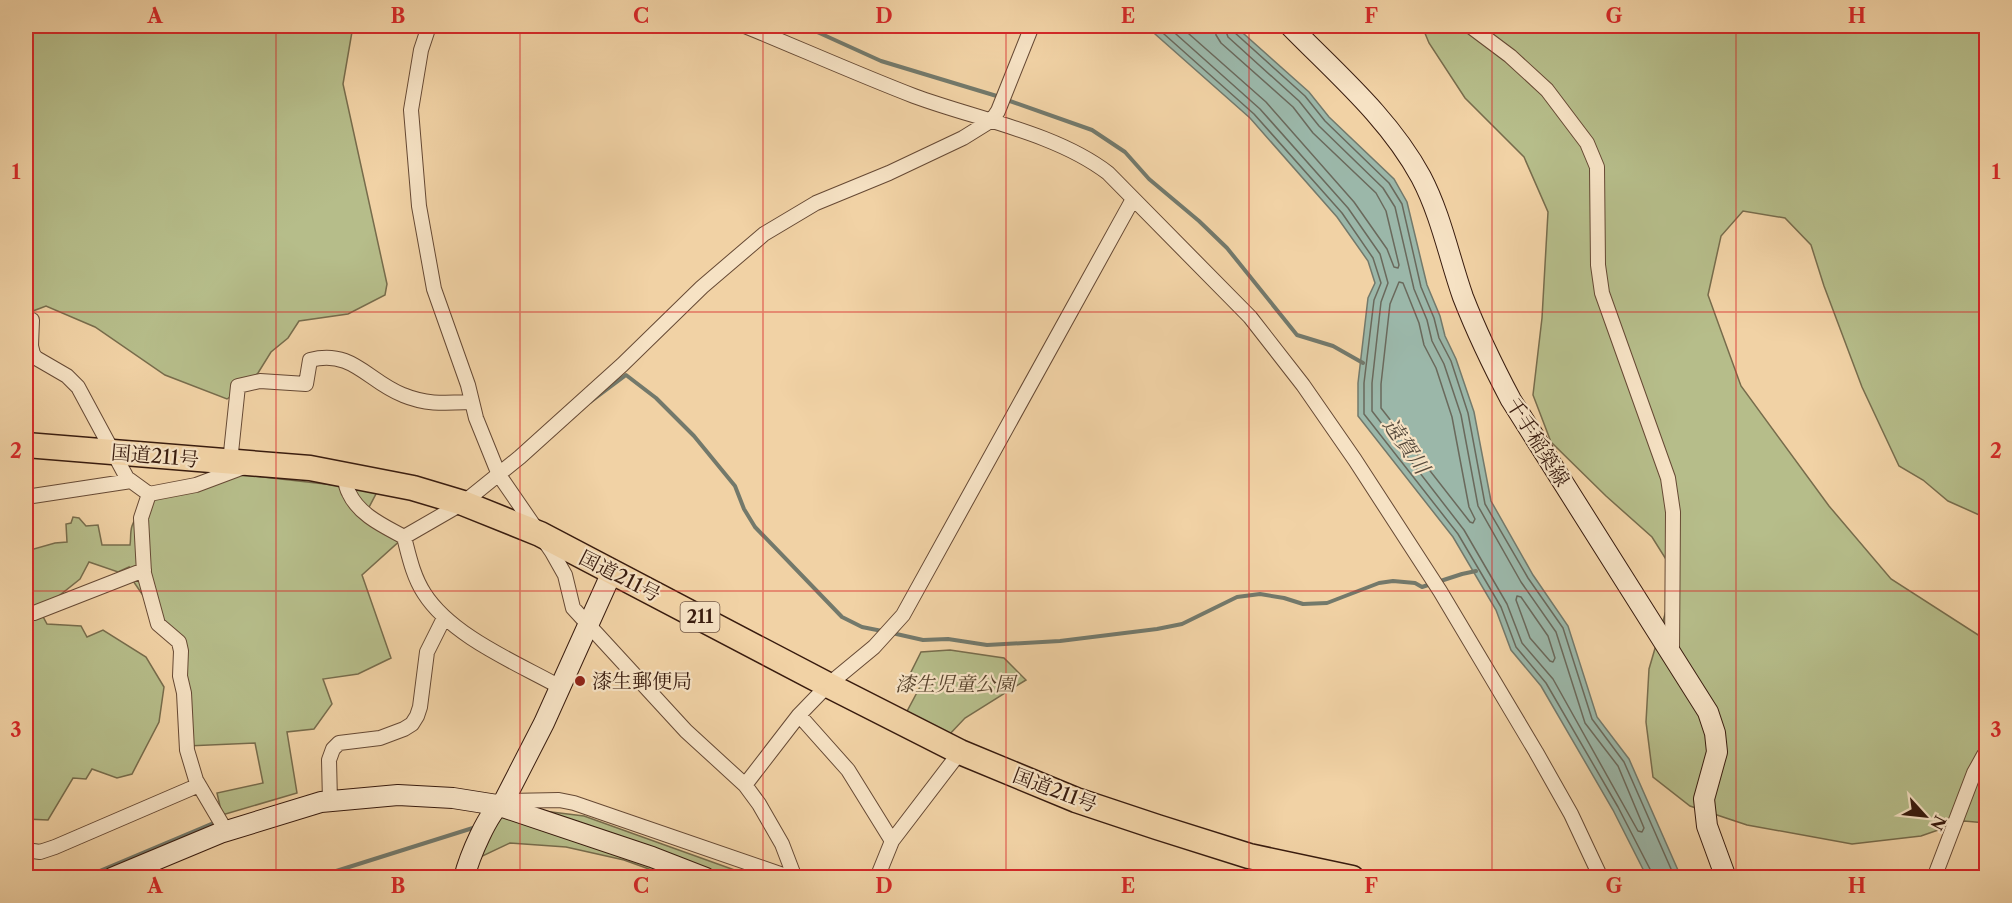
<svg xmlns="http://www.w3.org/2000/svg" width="2012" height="903" font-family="'Libre Caslon Text','Noto Serif JP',serif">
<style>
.green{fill:#b6bd8a;stroke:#776c4c;stroke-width:1.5}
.water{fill:#9bb7a9;stroke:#73796b;stroke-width:1.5}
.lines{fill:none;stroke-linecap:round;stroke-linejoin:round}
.shore{stroke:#6a695c;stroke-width:1.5}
.stream{stroke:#73796b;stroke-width:4}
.street-casing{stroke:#664934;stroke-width:16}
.secondary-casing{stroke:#381b0e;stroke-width:22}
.highway-casing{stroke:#381b0e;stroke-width:27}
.street{stroke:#f6e2c4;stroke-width:14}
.secondary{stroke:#f6e2c4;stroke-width:20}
.highway{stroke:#f1d2a5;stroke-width:24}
.grid{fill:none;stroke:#d62828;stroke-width:1.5;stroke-opacity:0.55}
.poi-dot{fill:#8f2418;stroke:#f6e2c4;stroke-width:2}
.labels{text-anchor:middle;stroke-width:4.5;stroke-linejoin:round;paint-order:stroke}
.shield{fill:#f6e2c4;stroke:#715745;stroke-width:1.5}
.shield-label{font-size:18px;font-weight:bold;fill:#381b0e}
.street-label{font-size:20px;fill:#381b0e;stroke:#f6e2c4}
.poi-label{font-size:20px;fill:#381b0e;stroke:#f6e2c4;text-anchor:start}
.park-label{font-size:20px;font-style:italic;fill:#58442d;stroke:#f6e2c4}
.water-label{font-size:21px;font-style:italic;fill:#564a3c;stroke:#f6e2c4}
.neatline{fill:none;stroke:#d62828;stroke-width:2}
.grid-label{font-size:20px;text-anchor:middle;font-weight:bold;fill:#d62828}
</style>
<rect width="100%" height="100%" fill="#f1d2a5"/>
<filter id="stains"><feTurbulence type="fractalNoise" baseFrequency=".00333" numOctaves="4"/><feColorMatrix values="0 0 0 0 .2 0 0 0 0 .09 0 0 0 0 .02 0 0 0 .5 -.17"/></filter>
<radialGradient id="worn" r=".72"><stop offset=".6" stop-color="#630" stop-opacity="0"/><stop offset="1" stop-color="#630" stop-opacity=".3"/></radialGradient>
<!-- green -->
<path class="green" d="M26 26H353L343 84 387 284 385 295 348 314 299 321 288 338 271 352 258 373 244 387 227 399 165 375 95 327 46 306 33 311 26 317Z
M1422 26H1986V518L1948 501 1923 480 1899 466 1862 387 1824 286 1811 245 1785 218 1743 211 1721 236 1708 295 1741 386 1829 506 1891 579 1986 640V823L1964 821 1921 836 1852 844 1747 825 1690 806 1653 777 1646 722 1649 669 1668 604 1669 564 1652 537 1606 496 1551 442 1533 395 1542 318 1548 212 1524 157 1465 98 1429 43Z
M236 474 378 490 366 513 404 537 362 575 391 658 358 674 323 679 332 704 314 729 287 732 297 793 222 815 217 793 263 783 255 743 187 746 181 651 129 575V567L118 572 89 562 80 579 40 611 47 624 81 626 87 637 103 630 146 657 164 687 159 722 132 774 117 778 92 769 86 779 73 778 48 820 26 819V543L34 549 55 543 67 542 66 524 71 523 73 517 79 518 86 526 98 525 102 545H130C131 539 130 532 132 526 145 489 203 483 236 474Z
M950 650 1004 658 1026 680 965 718 946 738 904 717 922 683 909 676 921 652Z
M527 809 584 816 754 877H671L624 860 566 847 510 843 472 861 491 821Z"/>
<!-- water -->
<path class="water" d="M1146 26H1235L1309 92 1329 117 1394 179 1407 202 1427 285 1440 316 1445 336 1456 359 1474 412 1491 501 1533 575 1568 626 1597 717 1629 759 1681 877H1647L1613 810 1541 686 1511 650 1496 610 1453 537 1358 416V383L1368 298 1375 283 1368 261 1337 217 1250 118Z"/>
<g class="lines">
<!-- shore -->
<path class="shore" d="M1155 26 1254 114 1342 213 1373 258 1381 283 1374 300 1364 383V414L1458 534 1501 607 1516 647 1546 683 1618 807 1652 873V878
M1167 26 1260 109 1348 208 1380 254 1388 283 1381 302 1372 383V411L1464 530 1507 604 1522 643 1553 679 1638 831 1642 832 1644 828 1618 766 1585 723 1556 632 1521 582 1478 506 1461 415 1444 364 1432 341 1427 320 1414 289 1395 207 1383 188 1319 126 1299 101 1228 37 1224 26
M1180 26 1266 102 1354 202 1387 249 1394 267 1398 268 1399 265 1386 211 1376 193 1313 133 1293 107 1221 43 1216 35 1215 26
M1232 26 1234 32 1305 96 1325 121 1389 183 1402 204 1421 287 1434 318 1439 338 1451 361 1468 413 1485 504 1528 578 1563 628 1592 719 1624 762 1675 878
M1399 282 1403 283 1419 323 1424 345 1436 368 1452 417 1469 507 1475 519 1473 523 1470 522 1381 408V384L1390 304Z
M1517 596 1521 597 1548 636 1555 658 1553 662 1550 661 1530 638 1516 600Z"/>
<!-- stream -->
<path class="stream" d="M804 26 881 61 1000 97
M1007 100 1092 130 1125 152 1149 179 1199 221 1227 248 1297 335 1333 346 1363 363
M590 402 626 375 656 398 694 436 735 486 744 509 755 527 842 617 862 627 882 631
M892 633 923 640 948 639 987 645 1060 641 1157 629 1182 624 1237 597 1260 594 1284 598 1303 604 1327 603 1379 583 1393 581 1415 583 1422 587 1462 574 1476 571
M83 878 216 822
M314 878 476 827"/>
<defs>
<path id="street" d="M429 26 421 50 411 110 419 206 434 289 468 385 476 418 499 475 552 552 565 575 573 608 686 731 745 785 759 804 782 844 795 878
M745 26C801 49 857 74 914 96 976 119 1056 133 1108 173L1250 317 1303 385 1355 460 1440 591 1536 752 1571 814 1601 878
M1470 26 1510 56 1547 90 1587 143 1597 167 1598 265 1602 293 1668 478 1673 512 1672 655
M32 320 31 346 33 354 36 358 67 376 78 387 127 478 149 494
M230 462 238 386 260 381 306 384 310 360C353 349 367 381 403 395 427 405 446 403 472 402
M344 475C345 481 346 488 349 493 359 515 384 526 404 537L463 503 520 457 622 365 702 287 764 234 816 203 889 173 963 138 992 120 998 111 1032 26
M26 497 131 481
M404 537C409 556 413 576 424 593 451 636 517 663 560 687
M34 613 144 570
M799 715 848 770 892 841
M745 785 799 715 828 685 874 647 903 615 1133 199
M330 801 329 760 333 749 339 743 380 738 404 729 412 724 417 716 420 707 427 652 444 618
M504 801 559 800 574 803 792 878
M226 831 196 780 187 750 184 693 180 676 181 651 179 642 158 624 144 573 141 518 149 494 196 485 244 467
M26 850 40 852 55 847 199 785
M750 878 752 870
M877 878 892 841 960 752
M1934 878 1974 773 1984 755"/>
<path id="secondary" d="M1290 26C1336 73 1389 118 1421 177 1441 215 1449 257 1463 297 1477 333 1493 366 1511 400L1708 712 1715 733 1717 752 1704 799 1707 826 1726 878
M112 878 220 833 321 802 398 795 453 798 497 805 652 857 706 878
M464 878C469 858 488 811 504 801L544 723 612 572"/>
<path id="highway" d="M26 445 310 468 413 488 463 503 540 534 828 685 960 752 1076 800 1157 827 1249 856 1352 878"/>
</defs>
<!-- street casing -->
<use href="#street" class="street-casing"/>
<!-- secondary casing -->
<use href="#secondary" class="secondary-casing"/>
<!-- highway casing -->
<use href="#highway" class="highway-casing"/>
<!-- street -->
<use href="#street" class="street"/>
<!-- secondary -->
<use href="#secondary" class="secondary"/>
<!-- highway -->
<use href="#highway" class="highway"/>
</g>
<!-- grid -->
<path class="grid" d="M276 26V878M520 26V878M763 26V878M1006 26V878M1249 26V878M1492 26V878M1736 26V878M26 312H1986M26 591H1986"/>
<!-- markers -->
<circle class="poi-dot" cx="580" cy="681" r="6"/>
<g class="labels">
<!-- shield labels -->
<rect class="shield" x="680.5" y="602" width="39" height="30" rx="4.5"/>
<g class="shield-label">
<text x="700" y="623">211</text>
</g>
<!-- street labels -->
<g class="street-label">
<text transform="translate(1538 442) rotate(58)" y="7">千手稲築線</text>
<text transform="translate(155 456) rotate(5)" y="7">国道211号</text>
<text transform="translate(620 576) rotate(27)" y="7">国道211号</text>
<text transform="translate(1055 790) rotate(21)" y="7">国道211号</text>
</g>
<!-- poi labels -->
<g class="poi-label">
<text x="592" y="688">漆生郵便局</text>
</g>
<!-- park labels -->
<g class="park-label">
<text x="955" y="691">漆生児童公園</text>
</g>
<!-- water labels -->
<g class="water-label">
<text transform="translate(1406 446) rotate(55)" y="7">遠賀川</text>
</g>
</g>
<!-- margin -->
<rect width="2012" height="903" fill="none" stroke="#f1d2a5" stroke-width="66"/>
<!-- north arrow -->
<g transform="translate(1925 816) rotate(117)" stroke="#f6e2c4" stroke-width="4.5" paint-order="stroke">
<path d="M0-4.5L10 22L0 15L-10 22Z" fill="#381b0e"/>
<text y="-9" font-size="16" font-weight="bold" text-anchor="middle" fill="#381b0e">N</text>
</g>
<rect x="33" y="33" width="1946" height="837" class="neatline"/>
<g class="grid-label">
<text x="155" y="23">A</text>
<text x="398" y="23">B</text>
<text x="641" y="23">C</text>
<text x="884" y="23">D</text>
<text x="1128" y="23">E</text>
<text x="1371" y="23">F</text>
<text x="1614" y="23">G</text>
<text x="1857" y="23">H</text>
<text x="16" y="179">1</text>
<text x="1996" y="179">1</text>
<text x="16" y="458">2</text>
<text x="1996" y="458">2</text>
<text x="16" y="737">3</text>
<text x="1996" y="737">3</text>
<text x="155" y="893">A</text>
<text x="398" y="893">B</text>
<text x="641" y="893">C</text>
<text x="884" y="893">D</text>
<text x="1128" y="893">E</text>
<text x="1371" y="893">F</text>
<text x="1614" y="893">G</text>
<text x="1857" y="893">H</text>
</g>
<rect width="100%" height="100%" filter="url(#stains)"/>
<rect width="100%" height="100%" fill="url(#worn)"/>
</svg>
